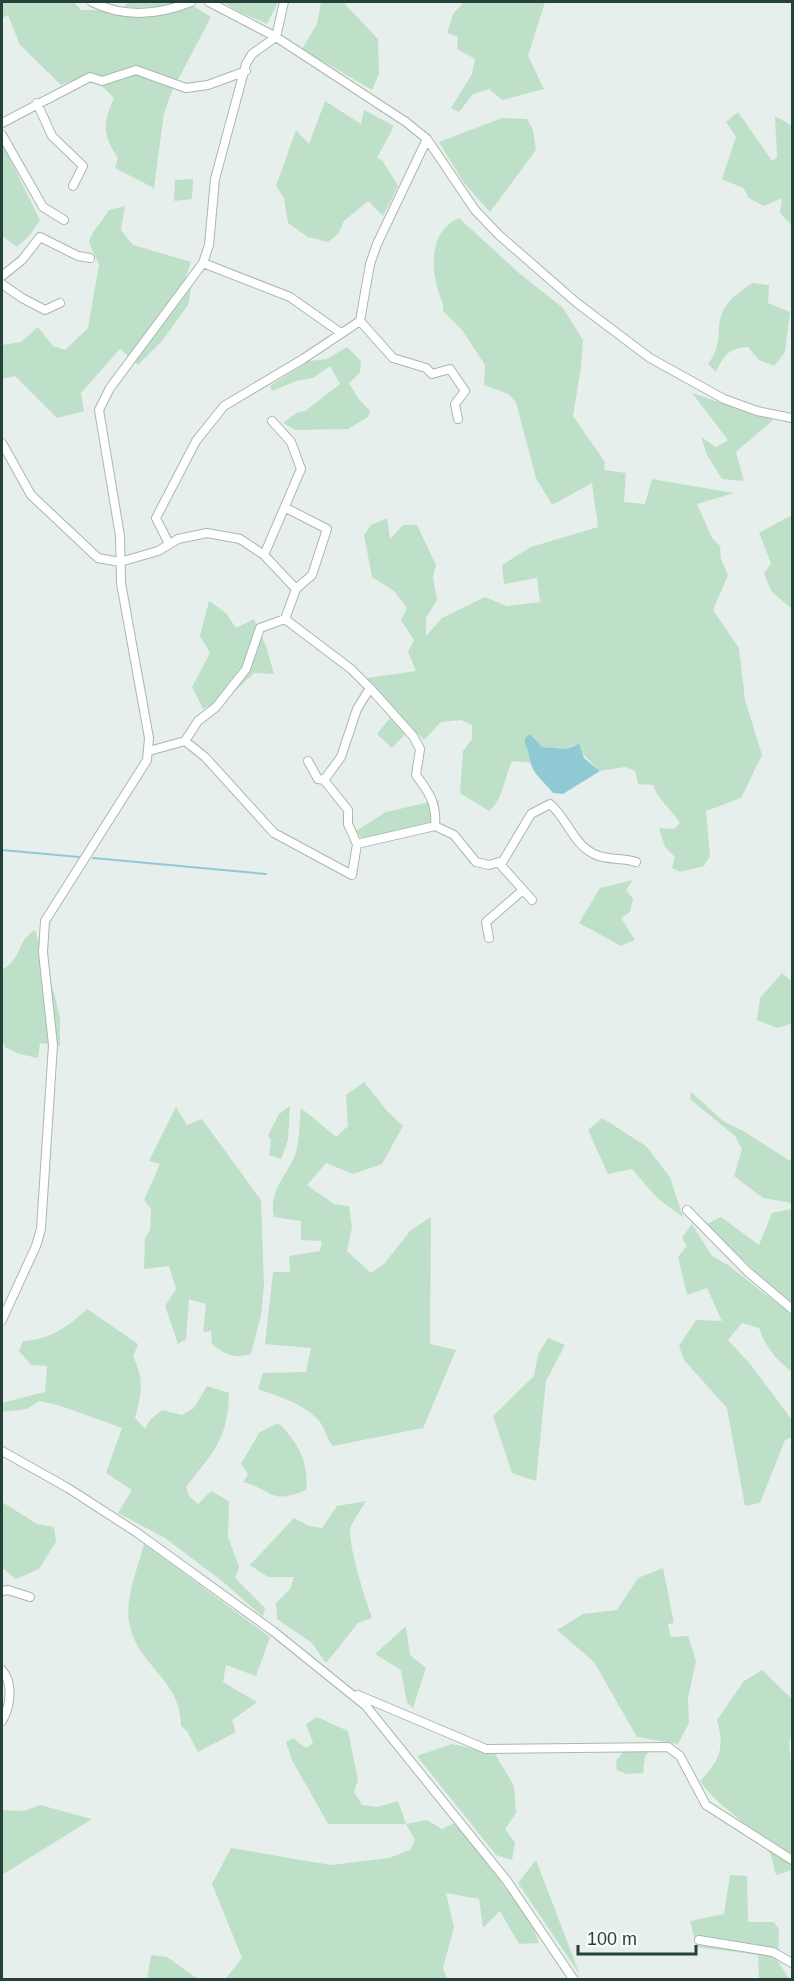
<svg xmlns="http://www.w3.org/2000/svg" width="794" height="1981" font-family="Helvetica,sans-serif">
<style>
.green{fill:#bfe0c8}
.water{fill:#8ec9d4}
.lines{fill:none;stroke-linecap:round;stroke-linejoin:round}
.stream{stroke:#8ec9d4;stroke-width:2}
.minor-casing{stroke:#a8b8b2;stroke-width:10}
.minor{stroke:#fff;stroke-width:8}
</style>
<rect width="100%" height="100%" fill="#e6efeb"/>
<!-- green -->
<path class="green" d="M2 2H74L81 10H98L112 15 127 4V2H187L189 8 190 4 211 17 172 91 164 113 154 188 115 168 118 158C102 135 103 122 114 98L89 74 61 85 20 45 8 15 2 18Z
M223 2H278L267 24 237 11Z
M321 2H343L378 39 379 74 372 90 302 49 317 24Z
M464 2H545L528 56 544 89 502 100 489 89 473 94 459 112 451 108 472 74 475 59 457 49 458 37 447 33 453 14Z
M325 101 361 124 364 110 394 126 377 158 382 160 398 186 383 216 368 201 344 221 338 234 328 242 308 237 288 223 284 198 276 186 296 130 309 144Z
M738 112 772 161 777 157 775 116 792 126V226L780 213 782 198 764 206 749 198 743 188 722 179 736 137 726 122Z
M502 118 527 119 533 130 536 150 490 212 464 183 439 142Z
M2 143 40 220 30 235 17 247 2 236Z
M193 179 192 199 174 201 175 180Z
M125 206 121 230 133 245 191 262 186 276 191 290 188 305 162 341 138 365 120 349 81 393 84 411 57 418 15 376 2 379V345L21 342 38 327 53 346 65 350 88 328 99 265 89 242C93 229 102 222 109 210Z
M459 218 519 273 563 308 583 340 581 367 573 416 605 462 604 470 626 473 624 502 645 504 652 479 734 493 697 504 712 538 720 546 721 559 728 575 713 610 739 648 745 700 762 755 741 798 706 811 710 856 704 866 680 872 672 868 675 857 665 847 659 828 674 829 680 823C671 809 659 801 653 785L638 784 635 771 625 767 600 771 574 745 566 749 542 747 530 734 532 763 512 761C504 778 503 800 489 811L460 793 463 751 472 739V725L461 720 441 722 424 740 400 717 367 678 416 671 408 652 414 640 401 620 407 608 394 591 372 577 364 535 371 525 387 518 390 539 403 525H417L436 565 433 577 437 600 426 618V636L442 618 485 597 507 606 540 602 537 578 504 584 502 565 531 547 598 527 592 483 552 505 536 478 516 402 508 394 484 385 485 365 462 330 443 311C444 303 441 300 439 293 430 266 430 231 459 218Z
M752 283 769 285 768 303 790 312 785 352 774 366 759 360 748 347C729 348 724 355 716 372L708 364C725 342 714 327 724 309 730 298 742 290 752 283Z
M347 347 361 361 360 373 349 383 358 398 370 411 368 417 348 429 295 430 283 423 298 412 305 411 340 384 330 366 313 378 296 381 272 391 270 386 309 361 327 359Z
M692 393 773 420 736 452 744 481 722 479 707 455 701 437 716 447 728 440Z
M792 515V609L772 592 764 574 771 563 759 533Z
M209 601 226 613 236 628 254 619 266 646 274 674 254 673 232 694 203 709 192 687 210 653 200 636Z
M390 718 405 734 392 748 377 734Z
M439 800 437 831 366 844 356 831 386 812Z
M633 880 626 890 633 899 630 912 621 918 635 940 621 946 579 923 600 888Z
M35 930 55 996 60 1019V1046L40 1043 38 1058 19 1054 5 1047 2 1038V970C24 957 14 944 35 930Z
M782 973 790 980 792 979V1023L778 1028 757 1020 760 998Z
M364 1082 387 1111 403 1126 382 1164 353 1174 326 1163 307 1185 334 1204 349 1206 352 1227 347 1251 371 1273 384 1264 410 1231 431 1217 430 1344 456 1350 423 1428 333 1446C327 1439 325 1429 320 1422 304 1403 279 1397 258 1389L263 1373 306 1372 311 1348 265 1344 273 1272H290L289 1256 320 1251 322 1241 301 1240V1221L274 1217C268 1192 286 1177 295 1155 300 1142 299 1122 301 1108L336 1137 348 1126 346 1095Z
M691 1092 723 1121 745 1132 792 1162V1203L763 1198 734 1176 742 1149 735 1136 690 1099Z
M290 1106 288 1140 281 1159 269 1155 271 1140 268 1135 279 1114Z
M176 1107 187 1125 202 1119 261 1200 264 1285 261 1315 251 1354C234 1359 226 1355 212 1344L211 1331 203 1332 206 1304 189 1299 186 1339 178 1344 165 1306 176 1289 169 1266 144 1269 145 1238 150 1230 151 1209 144 1200 160 1164 149 1161Z
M602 1118 646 1146 670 1177 683 1217 657 1198 632 1169 608 1174 588 1130Z
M792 1209V1304L766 1282 707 1224 721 1217 759 1245 772 1213Z
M692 1224 712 1256 728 1265 792 1315V1372C776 1360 765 1346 759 1328L742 1323 728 1340 751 1365 792 1420V1437L785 1440 760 1503 745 1506 727 1408 684 1360 679 1346 696 1320 722 1321 707 1288 687 1295 678 1257 687 1246 682 1238Z
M87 1309 138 1344 133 1357C145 1379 141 1395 135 1418L145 1429 150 1420 162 1410 182 1415 194 1408 207 1386 229 1393C228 1440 213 1452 186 1487L189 1496 198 1504 211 1491 229 1501 228 1537 239 1567 235 1578 265 1608 263 1617 222 1581 165 1538 118 1513 132 1490 106 1473 122 1428 58 1405 39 1401 27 1409 2 1412V1403L45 1392 47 1366 31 1365 19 1351 23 1341C49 1340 68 1327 87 1309Z
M548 1338 565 1345 546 1381 536 1481 512 1473 493 1416 534 1376 538 1354Z
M278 1423C297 1440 310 1464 306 1490 269 1505 276 1491 243 1482L248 1474 241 1464 259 1433Z
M366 1501C361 1509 355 1518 351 1526 346 1540 366 1601 372 1618L358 1623 326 1663 312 1643 277 1619 276 1603 290 1589 294 1577H268L250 1565 294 1518 309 1526 322 1528 337 1506Z
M2 1502 37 1524 54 1527 56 1542 39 1569 16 1579 2 1568Z
M144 1544 270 1637 256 1676 226 1665 223 1682 257 1702 232 1720 236 1732 198 1752 187 1731 181 1726C181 1678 137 1667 129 1622 125 1597 138 1568 144 1544Z
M663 1568 674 1623 668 1624 671 1637 688 1636 696 1661 688 1698 689 1723 678 1744 637 1737 594 1662 557 1630 583 1614 617 1610 638 1578Z
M406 1626 410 1655 426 1668 413 1708 407 1703 401 1670 375 1654Z
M762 1670 792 1699V1731L789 1744 792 1775V1870L776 1875C774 1868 773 1858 769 1852 752 1823 719 1809 700 1781 720 1760 725 1748 717 1720L744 1681Z
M317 1717 348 1731 358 1780 354 1792 362 1805 377 1807 398 1801 406 1824 427 1820 442 1829 456 1822 531 1922 539 1943 519 1944 500 1911 483 1928 479 1899 446 1893 454 1927 443 1968 447 1979H221L226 1978 242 1958 212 1884 231 1848 331 1865 389 1858 410 1850 415 1840 406 1824H328L292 1760 286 1742 293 1738 306 1748 313 1743 306 1724Z
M452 1744 495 1754 514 1786 516 1813 505 1829 515 1843 512 1860 496 1855 417 1756Z
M624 1751 649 1752 645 1757 643 1773 627 1774 617 1770 616 1761Z
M40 1805 92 1819 2 1875V1810L24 1811Z
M536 1860 580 1975 518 1883Z
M730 1875 747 1876 748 1922H774L779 1929 778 1961 789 1979H759L758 1955 697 1947 690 1921 724 1914Z
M151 1955 167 1957 198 1979H147Z"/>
<!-- water -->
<path class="water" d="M530 734 542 747 566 749 579 744 584 758 600 771 563 794 553 793C547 785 537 777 533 769 529 761 530 752 525 744V738Z"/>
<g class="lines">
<!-- stream -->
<path class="stream" d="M2 850 79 857
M93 858 266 874"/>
<defs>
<path id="minor" d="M92 2C124 18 158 15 191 2
M209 2 276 37 406 122 427 139 475 210 499 235 577 303 650 358 724 399 757 411 792 418
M37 103 52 136 83 166 73 186
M2 123 90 77 102 81 136 70 186 88 208 85 246 71
M2 135 43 207 64 220
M203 263 290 297 341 333
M2 276 22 260 40 237 78 256 90 258
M2 284 22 298 45 310 60 303
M360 321 393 358 426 368 432 374 450 369 465 391 455 404 458 419
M2 443 31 495 98 558 120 562 158 551 178 539 207 533 240 539 264 555 296 589 285 619 260 628 246 669 216 707 198 721 185 741
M286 508 327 529 312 575 296 589
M169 544 156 518 196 441 224 406 303 359 360 321 370 264 377 244 427 139
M264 555 301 469 291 442 272 421
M285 619 351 669 370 688 357 709 341 757 324 780
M370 688 413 736 420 749 416 775C429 792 437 804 435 826
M149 751 185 741 205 757 274 833 352 875 357 844 348 824V810L324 780 318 779 308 761
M357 844 435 826 454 835 476 862 489 865 503 861 531 814 550 804C567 818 573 844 594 854 607 861 623 857 636 862
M499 863 532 900
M489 938 486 922 523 890
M687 1210 748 1272 792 1309
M2 1320 36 1246 41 1229 53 1045 43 952 45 921 147 760 149 738 121 583 120 536 99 410 110 388 203 263 209 245 215 179 246 64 252 54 276 37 284 2
M2 1451 68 1488 136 1532 273 1631 366 1706 507 1881 574 1980
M2 1591 8 1590 30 1597
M2 1670C14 1684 10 1707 2 1721
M358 1695 486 1749 668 1747 680 1756 706 1805 792 1860
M699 1940 773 1952 792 1963"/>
</defs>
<!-- minor casing -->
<use href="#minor" class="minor-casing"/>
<!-- minor -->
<use href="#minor" class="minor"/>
</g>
<!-- border -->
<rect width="794" height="1981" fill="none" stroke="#24423a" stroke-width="6"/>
<!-- scale -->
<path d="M578 1945v9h118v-9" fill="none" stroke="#24423a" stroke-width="3"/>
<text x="587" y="1945" font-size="18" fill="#24423a" stroke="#f7fbf9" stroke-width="4.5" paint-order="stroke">100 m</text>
</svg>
